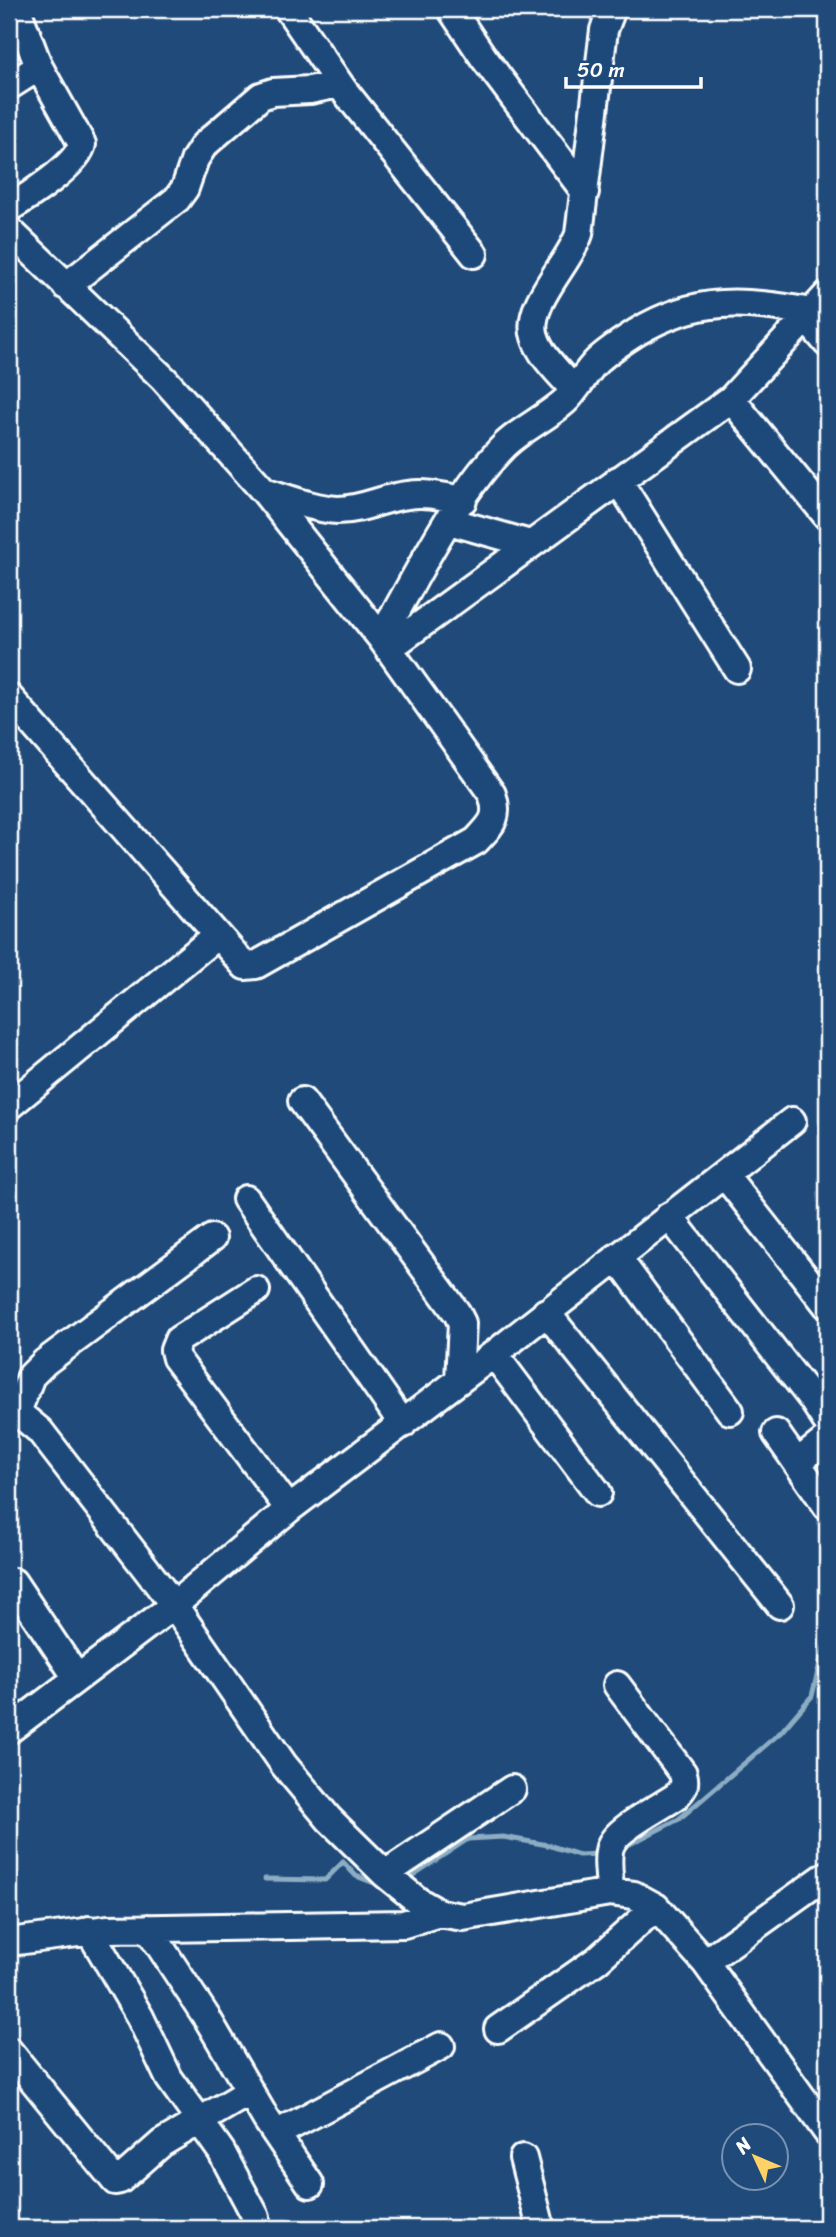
<svg xmlns="http://www.w3.org/2000/svg" width="836" height="2237" font-family="Sriracha,sans-serif">
<style>
.lines{fill:none;stroke-linecap:round;stroke-linejoin:round}
.stream{stroke:#8cadc3;stroke-width:5}
.minor-casing{stroke:#fff;stroke-width:32}
.minor{stroke:#1f4a7a;stroke-width:26}
</style>
<rect width="100%" height="100%" fill="#1f4a7a"/>
<filter id="ink" filterUnits="userSpaceOnUse"><feTurbulence type="fractalNoise" baseFrequency=".0143" numOctaves="2"/><feDisplacementMap in="SourceGraphic" scale="14" xChannelSelector="R" yChannelSelector="G"/><feConvolveMatrix kernelMatrix="1 2 1 2 8 2 1 2 1" color-interpolation-filters="sRGB"/></filter>
<g filter="url(#ink)">
<g class="lines">
<!-- stream -->
<path class="stream" d="M622 1848 679 1819 781 1732 812 1696 827 1634
M265 1879 325 1880 343 1862 356 1876 382 1886
M404 1881 468 1839 503 1837 548 1845 579 1855 599 1854"/>
<defs>
<path id="minor" d="M288 9 343 89 474 254
M451 9 484 58 585 192
M9 86 39 67
M9 208C26 198 79 164 82 144L39 67 17 9
M9 230 164 379 264 491 381 638 492 794C500 818 492 824 476 841L256 965 245 966 9 697
M66 286 177 199 185 188 195 159 204 145 261 96 273 92 310 90 339 84
M806 318 827 343
M574 390C561 374 541 357 535 337 524 306 569 264 579 234L604 30 612 9
M731 399 827 516
M618 480 737 669
M264 491C287 498 314 509 338 510 363 510 385 497 408 495 427 492 445 497 463 500
M449 521 530 544
M381 638C416 578 456 494 505 445 523 428 546 418 565 401 578 389 585 372 598 360 610 349 623 341 637 332 698 295 744 301 811 312
M389 648 731 399 827 295
M302 1101 457 1313 462 1323 459 1380
M9 1106 216 936
M724 1174 827 1305
M246 1199 403 1424
M669 1216 812 1399 827 1422
M617 1257 730 1411
M256 1290 178 1340 174 1350 176 1358 289 1509
M546 1312 780 1605
M494 1354 598 1493
M9 1410 17 1412 40 1431 174 1605 284 1765 329 1819 385 1874 418 1901 439 1913 463 1917 610 1892 634 1895 656 1907 705 1962 827 2132
M17 1412 31 1376 45 1362 212 1238
M776 1433 827 1506
M797 1463 827 1439
M13 1582 77 1678
M9 1730 174 1605 289 1509 494 1354 792 1121
M385 1874 512 1789
M610 1892C610 1878 606 1860 610 1847 615 1829 659 1808 675 1797 684 1789 686 1784 683 1773L617 1685
M148 1928 207 2018 266 2119 310 2184
M89 1930 140 2017 169 2078 221 2151 256 2217
M9 1942 108 1929 404 1924 439 1913
M705 1962 827 1875
M498 2029 597 1960 656 1907
M9 2051 115 2181 120 2180 162 2143 249 2092
M276 2134 441 2046
M523 2158 541 2228"/>
</defs>
<!-- minor casing -->
<use href="#minor" class="minor-casing"/>
<!-- minor -->
<use href="#minor" class="minor"/>
</g>
</g>
<!-- margin -->
<rect width="836" height="2237" fill="none" stroke="#1f4a7a" stroke-width="35"/>
<rect x="18" y="18" width="801" height="2202" fill="none" stroke="#fff" stroke-width="2.5" filter="url(#ink)"/>
<!-- north arrow -->
<g transform="translate(755 2157) rotate(314)"><circle r="33" fill="#1f4a7a" stroke="#7992af" stroke-width="2"/>
<path d="M0-5L12 26L0 18L-12 26Z" fill="#ffd166"/>
<text y="-10" font-size="19" font-weight="bold" text-anchor="middle" fill="#ffffff">N</text>
</g>
<!-- scale -->
<path d="M566 77v10h135v-10" fill="none" stroke="#ffffff" stroke-width="3.5"/>
<text x="577" y="77" font-size="21" fill="#ffffff" stroke="#1f4a7a" stroke-width="5" paint-order="stroke">50 m</text>
</svg>
